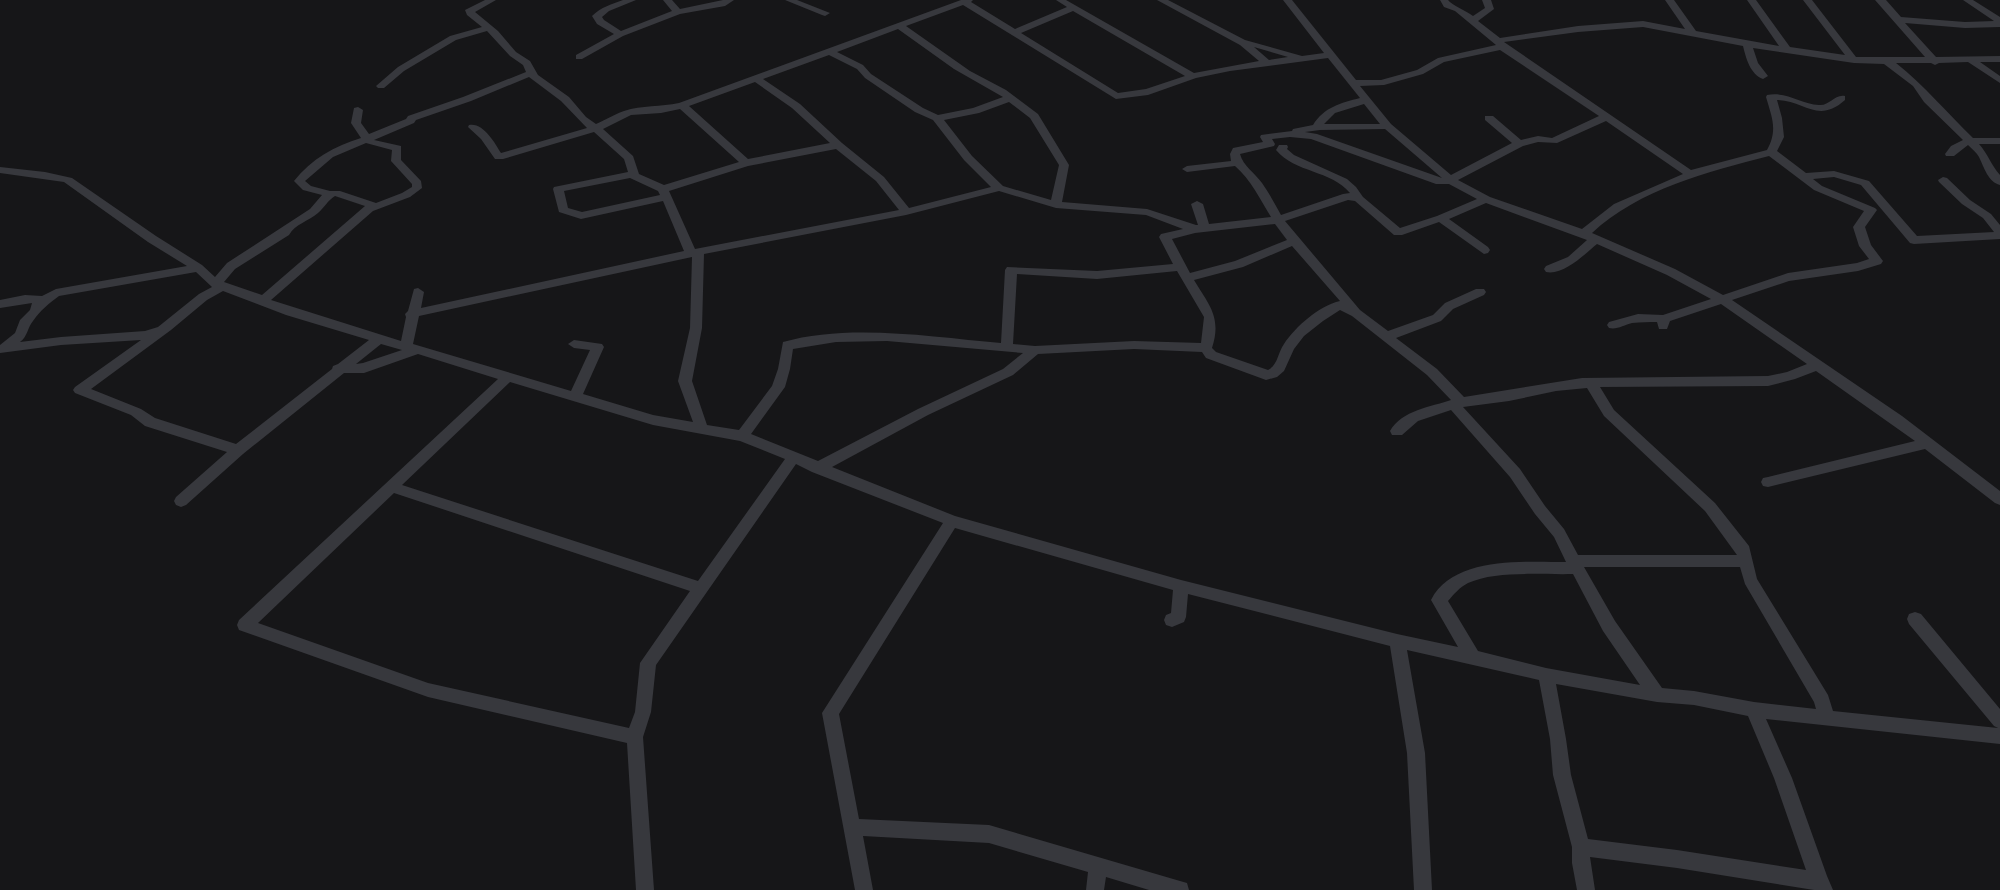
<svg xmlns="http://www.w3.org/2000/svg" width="2000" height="890" font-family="Ubuntu,sans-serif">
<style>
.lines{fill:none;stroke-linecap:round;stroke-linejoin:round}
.street{fill:#37383d;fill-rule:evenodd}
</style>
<rect width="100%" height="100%" fill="#161618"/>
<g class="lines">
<!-- street -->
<path class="street" d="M485 0H496L475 12 498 31 516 52 530 61 538 75 569 97 586 117 596 124C605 120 615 114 624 111 642 105 661 107 679 103L961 0H973L971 2 1015 29 1067 7 1056 0H1066L1194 73 1259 61 1240 45 1157 0H1168L1245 40 1302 56 1324 53 1283 0H1292L1356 80H1381L1417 70 1438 58 1496 45 1455 11 1444 7 1440 0H1448C1452 5 1466 11 1473 16L1485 8 1482 0H1491L1494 9 1478 21 1500 38 1578 26 1643 21 1685 29 1665 0H1674L1696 31 1779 46 1747 0H1756L1790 47 1845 55 1803 0H1812L1856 57H1925L1875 0H1886L1901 17 1965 22 1994 21 1963 0H1973L2000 17V27L1965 28 1905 23 1936 57 2000 56V62H1980L2000 76V83L1968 62 1939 63 1935 65 1931 63H1896C1924 85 1947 113 1973 138H2000V144H1979C1988 154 1991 165 2000 175V185C1988 182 1984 167 1979 157 1977 153 1972 149 1968 145L1954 156H1946L1945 154 1951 146 1963 140 1924 102 1913 86 1884 64 1854 63 1753 48 1758 63 1768 76 1763 79C1750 74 1746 58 1743 46L1643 27 1578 32 1504 42 1691 170 1767 150C1778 130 1772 118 1766 97L1767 95C1786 91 1801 104 1819 105 1830 106 1834 94 1845 96V100C1818 124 1805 101 1777 100L1782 118 1784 137 1777 151 1806 173 1834 171 1869 181 1917 236 1994 232 1983 218 1962 204 1939 182 1938 180 1943 177 1947 178 1970 200 1991 214 2000 225V239L1914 244 1910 243 1861 185 1834 177 1813 179 1822 186 1875 208 1877 210 1865 227 1871 245 1883 261 1881 264 1858 271 1789 281 1732 300 1902 416 2000 491V505L1995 503 1925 449 1768 487 1763 486 1761 482 1763 478 1768 477 1915 441 1816 371 1795 379 1768 386 1600 387 1614 410 1715 503 1749 546 1757 579 1828 695 1833 711 1998 728 1994 726 1909 624 1907 619 1909 614 1915 612 1921 614 2000 709V744L1766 719 1792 778 1827 876 1833 890H1814L1677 868 1590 857 1595 890H1577L1572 863V847L1553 775 1550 739 1539 680 1407 650 1425 753 1432 890H1414L1407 753 1390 646 1188 594 1186 617 1184 622 1172 627 1166 625 1164 620 1166 615 1171 613 1173 590 955 528 839 714 859 819 989 825 1180 881 1187 883 1189 890H1149L1106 877 1104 890H1086L1088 872 989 843 863 836 873 890H855L822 713 943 523 812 472 796 464 656 665 651 712 643 737 654 890H636L627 743 428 697 239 630 237 625 239 620 498 379 418 354 364 373H344L243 454 186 505 181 507 176 505 174 501 176 497 227 452 145 426 131 415 75 393 73 390 75 387 141 340 61 345 0 353V345L15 333 20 320 30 310 32 303 0 308V300L25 295 42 296 56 289 187 266 148 242 64 182 0 173V167L45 172 72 178 156 236 202 265 215 277 227 263 310 209 322 195 303 190 294 181C311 159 335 146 361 138L351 123 354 108 358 107 363 110 361 123 369 134 406 119 408 116 463 97 526 72 523 65 510 56 487 31 456 40 404 71 384 88H378L376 86 398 67 450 36 482 27 467 15 465 10ZM963 5 1116 99 1148 95 1196 78 1230 71 1328 58 1360 98C1341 103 1324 107 1313 125L1293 129 1292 131 1261 135 1260 137 1263 142 1233 148 1230 154 1231 161 1187 166 1182 169 1187 172 1235 166C1251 180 1260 199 1271 217L1209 224 1203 204 1197 201 1191 204 1198 225H1196L1147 209 1062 202 1069 165 1038 114 1006 90 970 71 906 26ZM1073 11 1185 76 1146 89 1118 93 1021 33ZM898 29 954 69 1003 97 973 108 938 115 923 108 871 74 863 65 837 52ZM1254 47 1288 57 1269 60ZM1500 50 1599 116 1552 138 1538 136 1521 140 1493 116H1485V120L1512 143 1451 175 1391 124 1360 86 1384 85 1423 74 1444 62ZM829 55 857 69 865 78 915 112 933 120 964 160 991 187 909 208 884 177 842 143 800 104 763 79ZM529 77 561 101 587 128 501 153C495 143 483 122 469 125L468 127 481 139 495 159H503L594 132 624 159 628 172 554 187 553 189 559 212 581 219 663 201 684 251 421 308 424 292 418 288 414 289 408 311 405 314 406 317 401 341 271 300 373 211 410 197 422 188 421 181 401 160V146L374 140 414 123 416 120 471 101ZM755 82 792 108 830 143 748 159 689 106ZM1009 102 1030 118 1059 165 1051 200 1003 186 972 156 944 120 979 113ZM1364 104 1380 124H1324L1335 113ZM680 109 739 162 664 185 639 174 633 156 603 129 631 115 661 113ZM1606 121 1683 174 1614 204 1582 229 1490 197 1458 180 1523 146 1538 142 1557 143ZM1385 129 1442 178 1317 134 1305 132 1320 130ZM1290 137 1311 139 1436 184H1449L1477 199 1437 216 1400 228 1363 197 1356 187 1347 179 1294 155 1287 149 1288 147 1287 145H1279L1276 150C1295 173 1331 170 1350 193L1343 194 1281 215C1275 204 1269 193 1262 183 1255 173 1243 166 1240 154L1274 146 1275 144 1272 139ZM366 143 392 150 391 161 412 184V187L402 193 376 203 340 191H330L311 186 305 181 333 157ZM836 149 876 181 899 210 695 249 669 191 748 166ZM1769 156 1814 190 1864 211 1853 227 1859 246 1869 259 1857 263 1788 273 1723 295 1675 269 1592 233C1639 189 1708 172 1769 156ZM630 178 658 191 660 195 582 212 568 208 564 191ZM999 191 1056 208 1146 215 1183 229 1161 234 1159 237 1173 264 1097 271 1007 267 1005 270 1001 343C934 337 848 323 783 342L778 369 772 386 739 430 707 425 692 381 702 328 704 254 906 215ZM335 196 365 206 262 295 224 282 235 269 289 235C295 224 309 221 318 213 324 208 328 200 335 196ZM1348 200 1355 201 1394 235H1402L1439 222 1484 254 1488 253 1490 250 1488 247 1449 219 1486 203 1587 240 1568 257 1546 266 1544 269 1546 272C1563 276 1585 254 1597 244L1667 275 1711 299 1663 315 1638 314 1609 322 1607 325 1609 328C1617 330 1624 325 1632 323 1641 322 1649 322 1657 322L1659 329H1667L1670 321 1721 304 1807 364 1787 372 1768 376 1582 378 1464 397 1437 369 1396 338 1441 321 1453 309 1484 295 1486 292 1484 289H1476L1445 303 1433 315 1388 331 1360 310 1285 221ZM1275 224 1287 240 1235 261 1190 273 1172 239 1195 233ZM1292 246 1340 301C1319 306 1296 326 1284 344 1278 352 1278 365 1268 370L1216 352 1212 348C1222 317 1209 305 1194 280L1243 267ZM692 257 690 328 678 381 693 422 653 415 583 394 604 347 602 344 574 340 568 344 574 348 590 350 571 391 413 344 419 316ZM1177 271 1204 317 1201 343 1134 341 1035 346 1013 344 1017 274 1097 279ZM196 272 212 287 199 294 158 327 145 331 61 337 20 342C28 336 27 328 33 321 41 310 48 304 59 296ZM223 291 286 315 369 340 338 364 333 366 332 369 236 444 155 418 141 409 91 389 171 330 207 300ZM1340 310 1352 316 1427 375 1451 400C1431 407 1402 410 1390 431L1392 435H1402L1418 421 1451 410 1510 477 1535 514 1554 537 1566 562C1525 562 1453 556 1431 600L1458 647 1397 634 1181 580 955 516 832 467 928 415 1013 375 1038 354 1134 349 1202 352 1206 358 1266 380 1277 377 1284 371 1294 349 1304 336 1323 321ZM887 341 1023 353 1003 369 918 409 818 461 751 434 785 387 790 369 793 349 836 342ZM381 344 402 350 363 363 356 364ZM510 382 653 425 740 441 785 459 698 581 402 485ZM1587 388 1604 416 1705 511 1737 555H1578L1564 529 1545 506 1520 469 1463 407 1509 401 1556 391ZM394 493 690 591 640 663 635 712 629 728 428 683 258 623ZM1584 567H1740L1745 584 1814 702 1816 709 1754 702 1694 691 1662 688 1615 621ZM1573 574 1603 631 1640 685 1546 668 1478 651 1448 601C1454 594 1460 587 1468 583 1496 570 1542 575 1573 574ZM1556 684 1657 702 1694 705 1748 716 1774 778 1806 870 1677 850 1588 839 1571 775 1566 739Z
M623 0H636L609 11 602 17 604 20 621 31 672 11 663 0H672L680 9 723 0H734L725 6 680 14 623 36 582 59H576V55L614 34 597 24 592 16C601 7 612 4 623 0Z
M785 0H797L830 13 825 16 822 15Z"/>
</g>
</svg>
